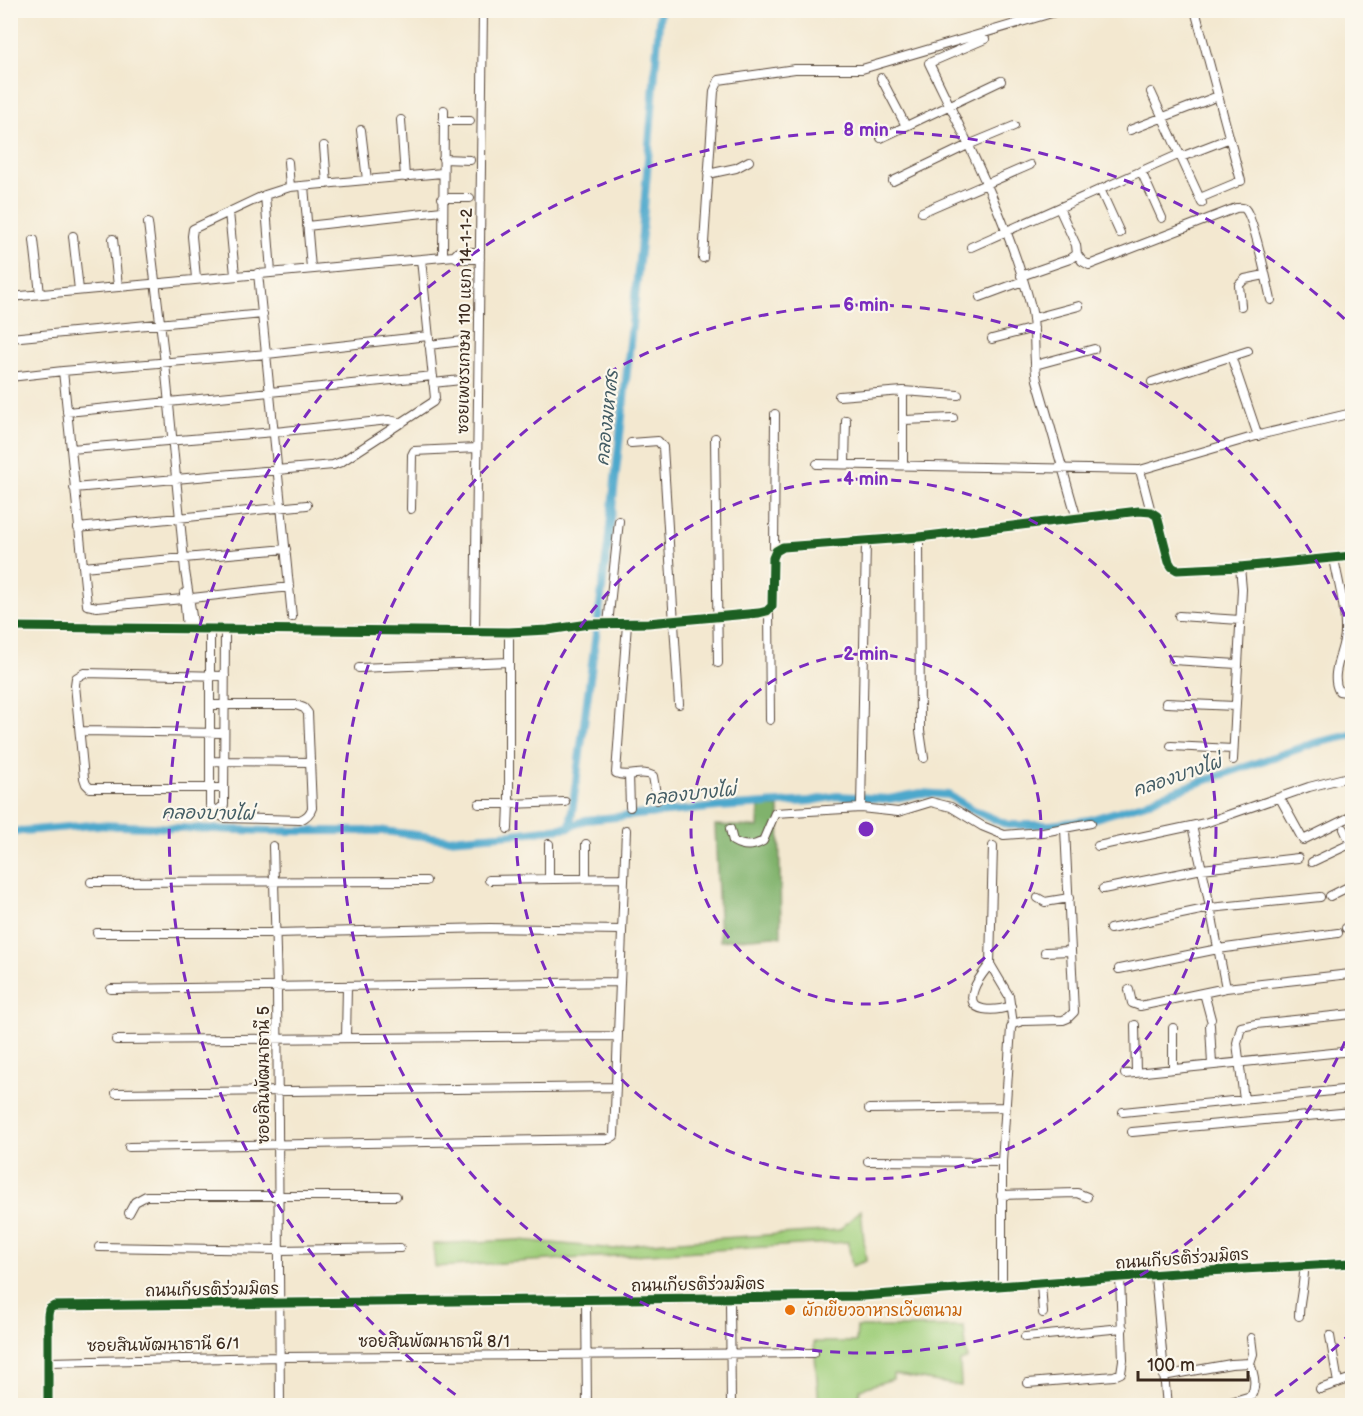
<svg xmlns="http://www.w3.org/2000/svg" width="1363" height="1416" font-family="'Balsamiq Sans','Playpen Sans Thai',sans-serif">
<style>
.green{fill:#a0cf7c;stroke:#6e7c4d;stroke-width:1.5}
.forest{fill:#80b26c;stroke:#5e6e45;stroke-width:1.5}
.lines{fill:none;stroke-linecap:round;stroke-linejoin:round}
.canal{stroke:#4ea8cc;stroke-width:8}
.minor-casing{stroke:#574639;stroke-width:10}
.minor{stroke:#fff;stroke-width:8}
.cycleway-casing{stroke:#fbf7ec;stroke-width:13}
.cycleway{stroke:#1b5e20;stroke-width:9}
.ring{fill:none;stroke:#7b2cbf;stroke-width:3;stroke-dasharray:10 8}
.food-dot{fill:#e8710a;stroke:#fbf7ec;stroke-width:2}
.labels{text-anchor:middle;stroke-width:4.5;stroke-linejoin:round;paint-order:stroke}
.street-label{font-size:16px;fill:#3b2a1e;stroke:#fbf7ec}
.food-label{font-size:16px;fill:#c56008;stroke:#fbf7ec;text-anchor:start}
.water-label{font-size:18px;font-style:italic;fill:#435c64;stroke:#fbf7ec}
.centre{fill:#7b2cbf;stroke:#fbf7ec;stroke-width:3}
.ring-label{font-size:18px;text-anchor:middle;font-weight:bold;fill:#7b2cbf;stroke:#fbf7ec;stroke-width:4.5;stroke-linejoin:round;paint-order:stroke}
</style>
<rect width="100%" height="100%" fill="#fbf7ec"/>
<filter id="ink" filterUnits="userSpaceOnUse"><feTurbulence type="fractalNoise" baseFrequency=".0167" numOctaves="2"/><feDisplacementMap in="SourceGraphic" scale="12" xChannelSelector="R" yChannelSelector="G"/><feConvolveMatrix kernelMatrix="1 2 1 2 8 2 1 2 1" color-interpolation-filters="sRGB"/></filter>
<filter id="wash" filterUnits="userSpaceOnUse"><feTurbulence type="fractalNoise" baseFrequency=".008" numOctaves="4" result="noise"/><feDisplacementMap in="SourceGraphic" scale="24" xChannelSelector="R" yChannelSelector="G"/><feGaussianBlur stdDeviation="1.35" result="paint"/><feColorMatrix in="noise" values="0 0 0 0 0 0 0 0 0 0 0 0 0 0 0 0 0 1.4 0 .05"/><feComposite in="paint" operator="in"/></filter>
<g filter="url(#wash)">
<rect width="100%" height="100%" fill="#f3e8d0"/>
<!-- green -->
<path class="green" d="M861 1210 866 1261 852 1266 848 1242 435 1267 433 1244 520 1240 615 1249 637 1244 839 1230Z
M857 1327H964L967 1359 960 1362 961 1386 893 1374V1379L860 1389 858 1405H819L814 1342H856Z"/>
<!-- forest -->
<path class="forest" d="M759 806 779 807 781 937 773 936 720 941 715 825 758 827Z"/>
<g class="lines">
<!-- canal -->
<path class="canal" d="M570 827 608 545 642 233 660 10
M10 832 92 825 270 831H384L447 839 513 834 570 827 585 820 718 807 810 801 837 796 889 799 921 793 948 795 975 811 1008 825H1051L1089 820 1146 803 1160 796 1315 743 1352 735"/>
</g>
</g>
<g filter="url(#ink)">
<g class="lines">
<defs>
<path id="minor" d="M1195 10 1241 181
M985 39 929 63C967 142 1009 222 1031 307 1037 331 1032 356 1037 380L1077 519
M881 78 906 126
M1151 92 1202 203
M401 120 405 177
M443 121H470
M361 130 367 180
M1130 130 1213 98
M881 138 1001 81
M324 146 327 184
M1181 157 1225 140
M443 159 470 160
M288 162 290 187
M1141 171 1162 218
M708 174 736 168 749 161
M893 181 968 145 1014 126
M304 186 311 268
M1100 189 1120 233
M265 195 271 272
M442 198H470
M1200 198 1236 183
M229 212 235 275
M922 212 1030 165
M148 223 165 363 185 571 194 629
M307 226 442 211
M73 236 79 290
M113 239 118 286
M34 240 40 294
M971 247 1180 154
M1077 254 1082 261 1089 265 1236 208C1239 208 1243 207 1245 209 1253 216 1268 286 1271 300
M454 256 458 252H480
M443 257 444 110
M703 258 714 91 719 80 795 69H862L1062 10
M258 273 292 617
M1021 276 1070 259 1077 254 1076 245 1059 208
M196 278 192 236 193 229 265 195 290 187 442 173
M10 297 454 256 459 259H480
M980 297 1023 281
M1241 306 1239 285 1245 279 1265 275
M1034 318 1079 306
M10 338 263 314
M992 339 1034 328
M429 345 463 341
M1231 356 1258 436
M1035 365 1094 349
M63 371 87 605 97 607 183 599 290 587
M10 377 63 371 267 354 428 336
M1152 382 1248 351
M433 383 461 380
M839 396 903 391 958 395
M67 412 433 376
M904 420 953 418
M715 438 718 663
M631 443 658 441 663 447 679 704
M71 449 275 432 389 420 402 423
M817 464 1140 470
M845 464 846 420
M903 465V391
M74 488 333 465 341 462 433 402 435 398 421 259
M411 509 412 455 414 451 477 448
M1151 512 1140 470 1263 434 1352 413
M78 528 307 505
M919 537 920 731 924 758
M774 554 775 414
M1334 558C1338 582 1346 607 1345 632 1345 650 1329 674 1339 691L1352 693
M83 567 286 549
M184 594 187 629
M769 609 770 720
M1179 616 1240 620
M608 624 619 521
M627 624 616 773C628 779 641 769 653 776L657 800
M10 627 509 632 548 630 589 624 648 623 759 613 767 611 772 606 773 558 776 551 783 547 919 537 1139 511 1151 512 1157 516 1169 562 1172 567 1177 570 1240 567 1352 556
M475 631 483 10
M509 632V804L565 802
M1173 660 1237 664
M359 668 509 662
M1166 703 1235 706
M210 705H296L304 708 308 713 312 808C310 814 307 817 300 820L225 818 219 815 210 805V629
M80 731 224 733
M1171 746 1233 749
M1233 760 1242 589 1240 567
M210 761 310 762
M629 775 630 807
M224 788H90L86 784 84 778 75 685 76 678 84 673 225 676
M1280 798 1303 840 1352 816
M479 804H509L508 829
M861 808 866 541
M217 811 224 805 225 628
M730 829 733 841C743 847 753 847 763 841L775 813 861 808 898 812 931 802 951 807 982 826 1004 835 1043 832 1091 823
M1344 829 1351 844
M586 844V878
M273 846 277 987 280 1406
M993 846 990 964 1009 996 1013 1024
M1098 846 1205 823 1309 787 1352 776
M1312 862 1352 843
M549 879V844
M489 880 624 878
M91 882 426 881
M1103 889 1202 869 1298 858
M1330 896 1352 885
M1038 898 1045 902 1069 898
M1346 928 1352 925
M1110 929 1210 908 1320 897
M97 933H275L490 928 622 930
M1045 952 1071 951
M990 964C984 972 977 980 974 989 964 1015 997 1011 1011 1006
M1119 969 1218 949 1338 933
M1226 988 1350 974
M111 989 620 982
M1129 990 1132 1003 1140 1006 1226 988 1206 887 1192 826
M1204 993 1211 1019
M1135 1025 1136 1073
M1210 1025 1212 1065
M346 1038 347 986
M116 1040 618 1036
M1173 1069V1028
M1125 1074 1352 1051
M116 1093 616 1087
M1244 1100 1237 1043 1241 1027 1256 1024 1352 1014
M869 1109 1005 1107
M1123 1112 1352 1089
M1132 1132 1352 1112
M129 1147 609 1139 614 1136 626 830
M868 1161 1002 1162V1286
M1002 1162 1011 1028 1013 1024 1023 1021 1063 1020 1068 1018 1074 1012 1065 829
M1001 1195 1077 1193 1087 1197
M129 1213 135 1202 146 1196H396
M99 1247 279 1250 400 1248
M1155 1275 1167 1406
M1041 1283 1043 1313
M730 1299 731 1406
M586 1301 587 1406
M1299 1316C1299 1299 1305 1283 1304 1266
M1330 1336 1338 1383
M1025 1337 1123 1328
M48 1362 280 1357 814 1353
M1250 1363 1253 1354 1251 1338
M1163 1376 1231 1364 1250 1363C1254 1375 1257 1385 1251 1396L1217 1406
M1028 1383 1114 1376 1121 1373 1123 1360 1120 1277
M1320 1389 1352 1378
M48 1406V1315L49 1309 54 1306 863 1296 1190 1272 1352 1263"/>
</defs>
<!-- minor casing -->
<use href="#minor" class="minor-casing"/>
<!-- minor -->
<use href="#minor" class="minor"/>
<defs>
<path id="cycleway" d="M10 627 509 632 548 630 589 624 648 623 759 613 767 611 772 606 773 558 776 551 783 547 919 537 1139 511 1151 512 1157 516 1169 562 1172 567 1177 570 1240 567 1352 556
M48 1406V1315L49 1309 54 1306 863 1296 1190 1272 1352 1263"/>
</defs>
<!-- cycleway casing -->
<use href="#cycleway" class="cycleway-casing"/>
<!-- cycleway -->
<use href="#cycleway" class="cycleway"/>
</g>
</g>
<!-- distance rings -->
<g class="ring">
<circle cx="866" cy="829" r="175"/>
<circle cx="866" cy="829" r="350"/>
<path d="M1352 1025A524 524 0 1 1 1352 633"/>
<path d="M1352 1332A699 699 0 0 1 1262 1405M470 1405A699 699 0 1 1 1352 326"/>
</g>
<!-- markers -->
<circle class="food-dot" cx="790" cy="1310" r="6"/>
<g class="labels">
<!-- street labels -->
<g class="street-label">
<text transform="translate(464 321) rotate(-89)" y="6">ซอยเพชรเกษม 110 แยก 14-1-1-2</text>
<text transform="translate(263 1075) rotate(-90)" y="6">ซอยสินพัฒนาธานี 5</text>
<text transform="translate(1182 1258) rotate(-4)" y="6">ถนนเกียรติร่วมมิตร</text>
<text transform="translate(698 1284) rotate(-1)" y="6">ถนนเกียรติร่วมมิตร</text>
<text transform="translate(212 1289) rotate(-1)" y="6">ถนนเกียรติร่วมมิตร</text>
<text x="434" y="1347">ซอยสินพัฒนาธานี 8/1</text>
<text transform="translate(163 1344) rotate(-1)" y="6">ซอยสินพัฒนาธานี 6/1</text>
</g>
<!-- food labels -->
<g class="food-label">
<text x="802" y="1316">ผักเขียวอาหารเวียตนาม</text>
</g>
<!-- water labels -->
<g class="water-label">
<text transform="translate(607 418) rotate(-84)" y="6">คลองมหาศร</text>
<text transform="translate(1177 776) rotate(-19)" y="6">คลองบางไผ่</text>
<text transform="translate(690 794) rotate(-6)" y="6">คลองบางไผ่</text>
<text transform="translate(208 813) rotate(1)" y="6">คลองบางไผ่</text>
</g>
</g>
<circle cx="866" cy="829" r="9" class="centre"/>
<g class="ring-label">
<text x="866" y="136">8 min</text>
<text x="866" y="311">6 min</text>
<text x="866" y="485">4 min</text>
<text x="866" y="660">2 min</text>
</g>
<!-- margin -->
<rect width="1363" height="1416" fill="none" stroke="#fbf7ec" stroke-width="36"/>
<!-- scale -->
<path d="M1138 1371v9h110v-9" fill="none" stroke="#3b2a1e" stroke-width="3"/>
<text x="1147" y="1371" font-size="18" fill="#3b2a1e" stroke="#fbf7ec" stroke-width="4.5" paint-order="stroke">100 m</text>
</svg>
